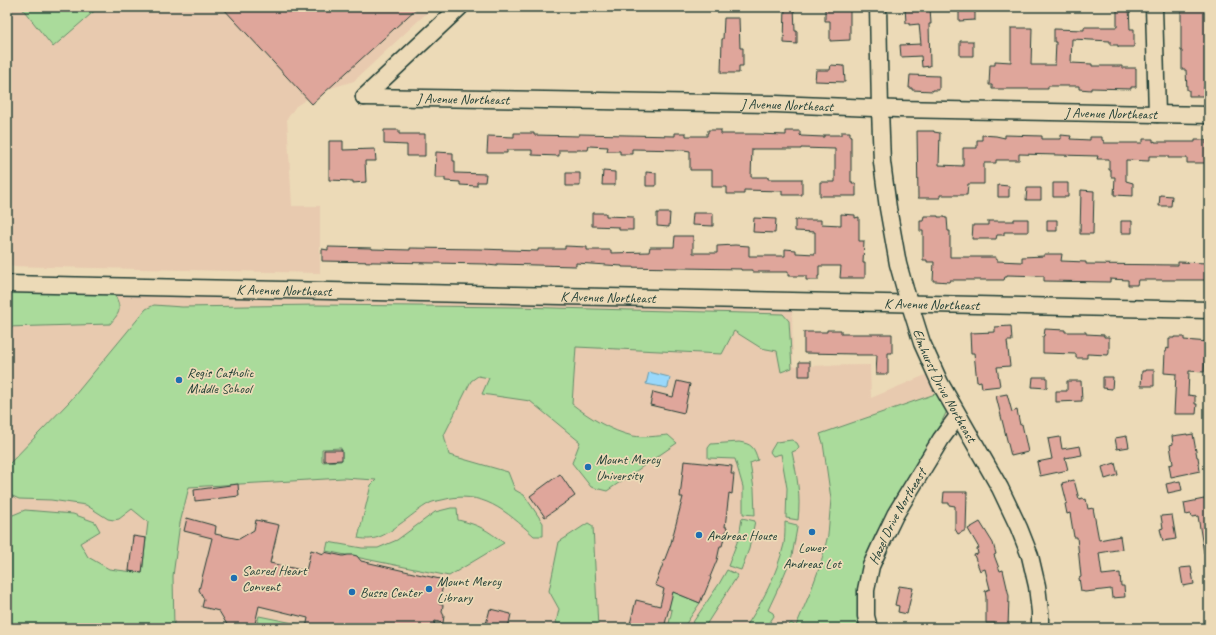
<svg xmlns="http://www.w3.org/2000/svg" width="1216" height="635" font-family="Caveat,sans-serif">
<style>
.built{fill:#e8caaf}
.green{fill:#aadb9b;stroke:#648c68;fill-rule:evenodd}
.water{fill:#99d8fb;stroke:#689aab}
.building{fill:#dfa69b;stroke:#1f3d34}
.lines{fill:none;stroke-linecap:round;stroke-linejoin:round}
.minor-casing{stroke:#1f3d34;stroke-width:19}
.minor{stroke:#ecdab7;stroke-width:16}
.poi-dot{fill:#1f6fb2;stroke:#ecdab7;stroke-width:1.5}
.labels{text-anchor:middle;stroke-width:3.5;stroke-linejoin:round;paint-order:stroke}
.street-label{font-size:14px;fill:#1f3d34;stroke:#ecdab7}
.poi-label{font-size:14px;fill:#1f3d34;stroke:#ecdab7;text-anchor:start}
</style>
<rect width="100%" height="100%" fill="#ecdab7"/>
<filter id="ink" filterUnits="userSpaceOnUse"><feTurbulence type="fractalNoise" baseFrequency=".025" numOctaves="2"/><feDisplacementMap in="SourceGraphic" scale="8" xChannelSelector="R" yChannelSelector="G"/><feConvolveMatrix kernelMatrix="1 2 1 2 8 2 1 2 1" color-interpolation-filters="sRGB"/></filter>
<g filter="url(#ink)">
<!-- built -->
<path class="built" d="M7 7H433L354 81 318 92 296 106 287 119 292 206H320V273L7 266Z
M7 290 792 307 793 366 870 365 871 398 928 374 947 411 882 527 863 628H7Z"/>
<!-- green -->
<path class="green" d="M21 7H99L53 47Z
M7 290 108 292 116 297C122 311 119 313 110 324L7 327Z
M154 305 182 307 317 305 517 307 783 314 789 321 792 368 781 372 777 351 761 348 734 331 722 354 576 347 572 404C590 418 611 431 633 436 645 438 657 436 668 435L677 443 607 491 591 487 572 463 580 442 530 401 482 394 489 378 478 376 471 381 444 435 449 455 508 472 515 490 524 495 543 523V536H534C506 511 482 489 442 500 438 501 434 501 430 503 420 508 409 518 400 524 387 534 376 542 358 538L371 485 376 480 343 478 189 487 180 523 173 576 174 628H7V523L8 517 25 510 73 514 95 522 100 531 80 543 88 557 109 569 142 573 148 522 132 509 119 519 114 520 108 519 86 505 51 500 19 499 8 494 9 464 70 401 146 309ZM341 448V461L322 462V449Z
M938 393 947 411 936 433 882 527 863 628H786L791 623 796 626 810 593 821 563 828 535 831 499 823 443 820 434Z
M792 440 797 443 799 447 797 450 792 452C797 476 801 495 798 520L786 518 787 488 781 454 773 456 770 452 776 442Z
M739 442C752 444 754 447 758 460L750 463 754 489 755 515 743 514V487L735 459 708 458V448L711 444Z
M451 508H457L458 520C480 525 487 530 504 543L449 576 326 551 328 542 362 548H378L397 540 435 512Z
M742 518 755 521 749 549 741 570 728 566 739 537Z
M785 522 797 525V528L792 556 782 580 768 610 773 613 774 616 766 628H745C762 603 777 574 784 544 785 537 785 529 785 522Z
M588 523 593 526 598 628H578L556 623 559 609 549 591 559 542Z
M727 570 738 575 704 628H689L719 584Z
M671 591 700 603 683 628H668L672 610 667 608Z
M259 616 298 624 297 628H256Z"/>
<!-- water -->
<path class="water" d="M649 372 669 377 670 378 668 387 667 388 646 384Z"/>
<!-- building -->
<path class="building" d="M222 7H418L312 104Z
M785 7H794L795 31H797V44L784 43Z
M825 7H850V40L830 41V21H825Z
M905 7H930L931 24H929L930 66 922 67 921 56 901 57 900 45 921 44 919 24 909 25V23H906Z
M1117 7H1129L1130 29H1134V47H1118V45H1110V41L1072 39 1071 63 1092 64V66H1122V68H1136V87H1131V89L1091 88V90L1079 89V86H1048V89H992V85H989L990 65H995V61L1011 62V28H1032L1031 65H1055L1056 42H1054V29L1084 30V27H1117Z
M1181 7H1209V87H1204V96H1189V90H1187L1186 70H1182V51H1181Z
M959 9H975V20L959 21Z
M724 18H739L740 48H743V66H739V73H721L722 39H723Z
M960 41H973V56H960Z
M831 65 844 66 845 82 815 81 816 70H830Z
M910 75 939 76V90H933V91L912 90V88H909Z
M384 130H399V134H425V156H407V145L384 144Z
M708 130H721V134H756L786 135V131H800V135L801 136 824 137V135H841V132H850V136H851V182H853L852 184H856V196H820V182H835V149L801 148V149H752L751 177H768V179H802V195H782V191L744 190V194H727V187H712V170H690V151L684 150 632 149V154H620V151H607L608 147 589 146 588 150H559V156L532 155V150H507V153H487L488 136 514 137V133H534V135L579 136V134L675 136V133H686V136H707V133H708Z
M917 131H934V132L940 133 939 165 963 166V148H977V140H982V135L996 136 1005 138V135L1042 136V139H1061V135L1071 136 1070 139 1090 140V137H1102V140L1104 141V143H1142L1143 142V139H1153V142L1155 141V142H1195V140H1206V144H1208L1207 163H1187V158H1168V156H1149V161L1126 160V181L1133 183V196L1114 195 1115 177H1111V170H1109V159H1097L1098 156 1019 154V160H996V163H984V184H968L967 195H940V198H918Z
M329 141H343V150L375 149 376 161H365L366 182 353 183V181L329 180Z
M436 152 453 153V161H455V173L486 174 485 182H477V186L460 185V182L445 181V178H435Z
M603 171 615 172V185H602Z
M646 172 656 173V186H646Z
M566 173H580V186H566Z
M1053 183H1068V197H1053Z
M998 185 1009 186V197H998Z
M1027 188H1041V200H1026Z
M1081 190 1094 191 1093 234H1080Z
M1160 195 1172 196 1171 206H1159Z
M592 213H606V216L633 217V230H619V227L592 226Z
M657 213H670L669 227 657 226Z
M693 213H713V226L692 225Z
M841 214 855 215V218L859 217V241H864L863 263H865V278H840L841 266H819V276H818V280H806V276H788V272H752V270H741V269L622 267V266L576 263V266L497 264V266L487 265V264L322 261V249L328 250V247L372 248V249L410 250V248L480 249 538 251V249H565V246L587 247V250H611V253L649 252 650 247H674L675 236H693V253H717V246L735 245 749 246V256H785V249L796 250V253L815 254V232L795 231V220H821V224L841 225Z
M924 216H938V217H945V218H947L948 231H950V257H996L995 259H997V261L1022 262V257L1044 256V254H1062L1061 261 1086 262V264L1178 265V262L1209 263V280H1138L1137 285H1128V280L1110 279V282L1044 281V276L1007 275V277H1005L1004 280H950L949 282 935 281H933L934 262H927V260H923V231H920V221H923Z
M754 218 776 219 775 233 753 232Z
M1014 219H1028V232H1004V235H997L996 239H972L973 225H988V221H1014Z
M1047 220H1057V231H1047Z
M1121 221H1132V233H1121Z
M1011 326 1012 341H1007L1010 366 997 367 1000 386 982 388 981 381 977 382 974 353H971L970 333 995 332V327Z
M1045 329 1065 330V332H1086V334L1104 335V337H1109V353L1108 355 1087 354V358H1076V354L1043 353V336H1044Z
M827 330H841V334H892V353H888V374H876L877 355H856V354L804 353V332H827Z
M1174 337H1184V340L1209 342V359L1205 358 1204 372 1189 371 1188 395 1195 396V404H1197L1196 414H1174L1176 374 1164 373 1165 352H1166L1167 348 1169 349V338H1174Z
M799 362H810V376H799Z
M1145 370H1154V386H1141L1142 371H1145Z
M1033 377H1047V388L1032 387Z
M1103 377H1113L1112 389 1103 388Z
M677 381 690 384 684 413 650 405 653 392 673 397Z
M1067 381H1081L1082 401 1056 402V391H1067Z
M1007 394 1012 412 1017 410 1020 425 1022 424 1028 452 1011 456 996 396Z
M1187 434V435L1193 434 1197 457H1198L1200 471 1171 477 1169 465 1173 464 1170 445 1173 444 1172 436Z
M1127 436 1129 447 1117 449 1115 438Z
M1060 437 1062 449 1080 446 1082 455 1065 458 1068 470 1040 476 1037 462 1052 459 1048 439Z
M324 450H342V460L324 461Z
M684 461 732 466 731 474H734L732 494 729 493 725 527H727L722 546H720L717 560 710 577 711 578 704 595H703L700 603 673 592 664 628H629L636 600 660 606 664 589 655 585 671 543 683 497H680Z
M1115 463 1118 475 1105 479 1102 467Z
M560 474 575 496 545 517 530 496Z
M1074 480 1079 499 1083 498 1084 500 1086 499 1088 509 1093 508 1099 540 1120 536 1122 549 1099 553 1102 575 1120 573 1121 586H1124L1125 597 1112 598 1111 589 1085 592 1081 591 1079 578 1081 577 1077 537H1074L1070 513 1067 514 1065 504 1067 503 1062 483Z
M1180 481 1182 490 1168 493 1166 484Z
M238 484 239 496 195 501 194 490Z
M944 492H967L966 530 958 534 955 529V506L949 505V503H943Z
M1209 498V553H1204L1198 516 1192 517 1191 514 1186 515 1184 503Z
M1172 515 1176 539 1163 541 1160 529 1163 528 1161 516Z
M187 518 216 526 215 534 239 539 254 530 256 520 279 525 270 563 306 571 311 550 324 554V552L343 556 348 555H353L357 556 361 561 444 580 439 604 443 605 442 612 444 616 443 623 435 621 433 628H306L308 618 259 606 254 628H229L219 611 202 607 204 599 199 590 212 538 184 531Z
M980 522 993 543 996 554 994 555 1000 571 1003 570 1009 596 1008 628H994L995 623H986V597L985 591 990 589 985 569 980 571 974 555 978 554 977 549 979 548 968 529Z
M133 536 146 538 142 573 129 571Z
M1191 567 1194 584 1183 586 1180 568Z
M899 586 913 588 907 614 898 612 899 606 895 605Z
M490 609 511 614 508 628H485Z"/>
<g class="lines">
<defs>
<g id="minor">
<path id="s1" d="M878 7 880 109 882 162 888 208 898 264 905 289 922 343 940 383 1000 488 1019 528 1030 556 1037 586 1040 612V628"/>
<path d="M1154 7 1157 114"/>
<path id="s2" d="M364 97 776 104 897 109 1209 115"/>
<path d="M364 97 460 7"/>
<path id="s3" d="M7 284 1209 310"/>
<path id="s4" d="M869 628 866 616V590L871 566 882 542 895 515 941 439 958 416"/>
</g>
</defs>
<!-- minor casing -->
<use href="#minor" class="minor-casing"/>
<!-- minor -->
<use href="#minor" class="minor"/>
</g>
</g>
<!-- markers -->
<g class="poi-dot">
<circle cx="179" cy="380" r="4"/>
<circle cx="588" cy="467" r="4"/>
<circle cx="812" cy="532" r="4"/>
<circle cx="699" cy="535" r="4"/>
<circle cx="234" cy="578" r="4"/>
<circle cx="429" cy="589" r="4"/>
<circle cx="352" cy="592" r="4"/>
</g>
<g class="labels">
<!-- street labels -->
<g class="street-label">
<text dy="5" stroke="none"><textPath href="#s2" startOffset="99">J Avenue Northeast</textPath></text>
<text dy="5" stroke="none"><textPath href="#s2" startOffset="423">J Avenue Northeast</textPath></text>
<text dy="5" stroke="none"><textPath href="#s2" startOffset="747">J Avenue Northeast</textPath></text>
<text dy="5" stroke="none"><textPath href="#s3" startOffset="277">K Avenue Northeast</textPath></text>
<text dy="5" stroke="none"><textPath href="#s3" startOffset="601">K Avenue Northeast</textPath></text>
<text dy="5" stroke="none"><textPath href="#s3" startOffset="925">K Avenue Northeast</textPath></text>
<text dy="5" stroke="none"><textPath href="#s1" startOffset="389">Elmhurst Drive Northeast</textPath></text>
<text dy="5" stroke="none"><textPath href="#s4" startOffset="119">Hazel Drive Northeast</textPath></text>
</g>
<!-- poi labels -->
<g class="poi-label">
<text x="187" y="377">Regis Catholic<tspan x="187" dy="16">Middle School</tspan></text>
<text x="596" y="464">Mount Mercy<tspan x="596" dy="16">University</tspan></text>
<text x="707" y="540">Andreas House</text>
<text x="812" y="552" text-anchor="middle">Lower<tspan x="812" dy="16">Andreas Lot</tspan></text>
<text x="242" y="575">Sacred Heart<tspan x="242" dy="16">Convent</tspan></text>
<text x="437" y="586">Mount Mercy<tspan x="437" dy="16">Library</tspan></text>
<text x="360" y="597">Busse Center</text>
</g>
</g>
<!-- margin -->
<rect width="1216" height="635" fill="none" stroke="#ecdab7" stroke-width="24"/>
<rect x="12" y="12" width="1192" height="611" fill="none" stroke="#1f3d34" stroke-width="1.5" filter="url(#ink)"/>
</svg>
